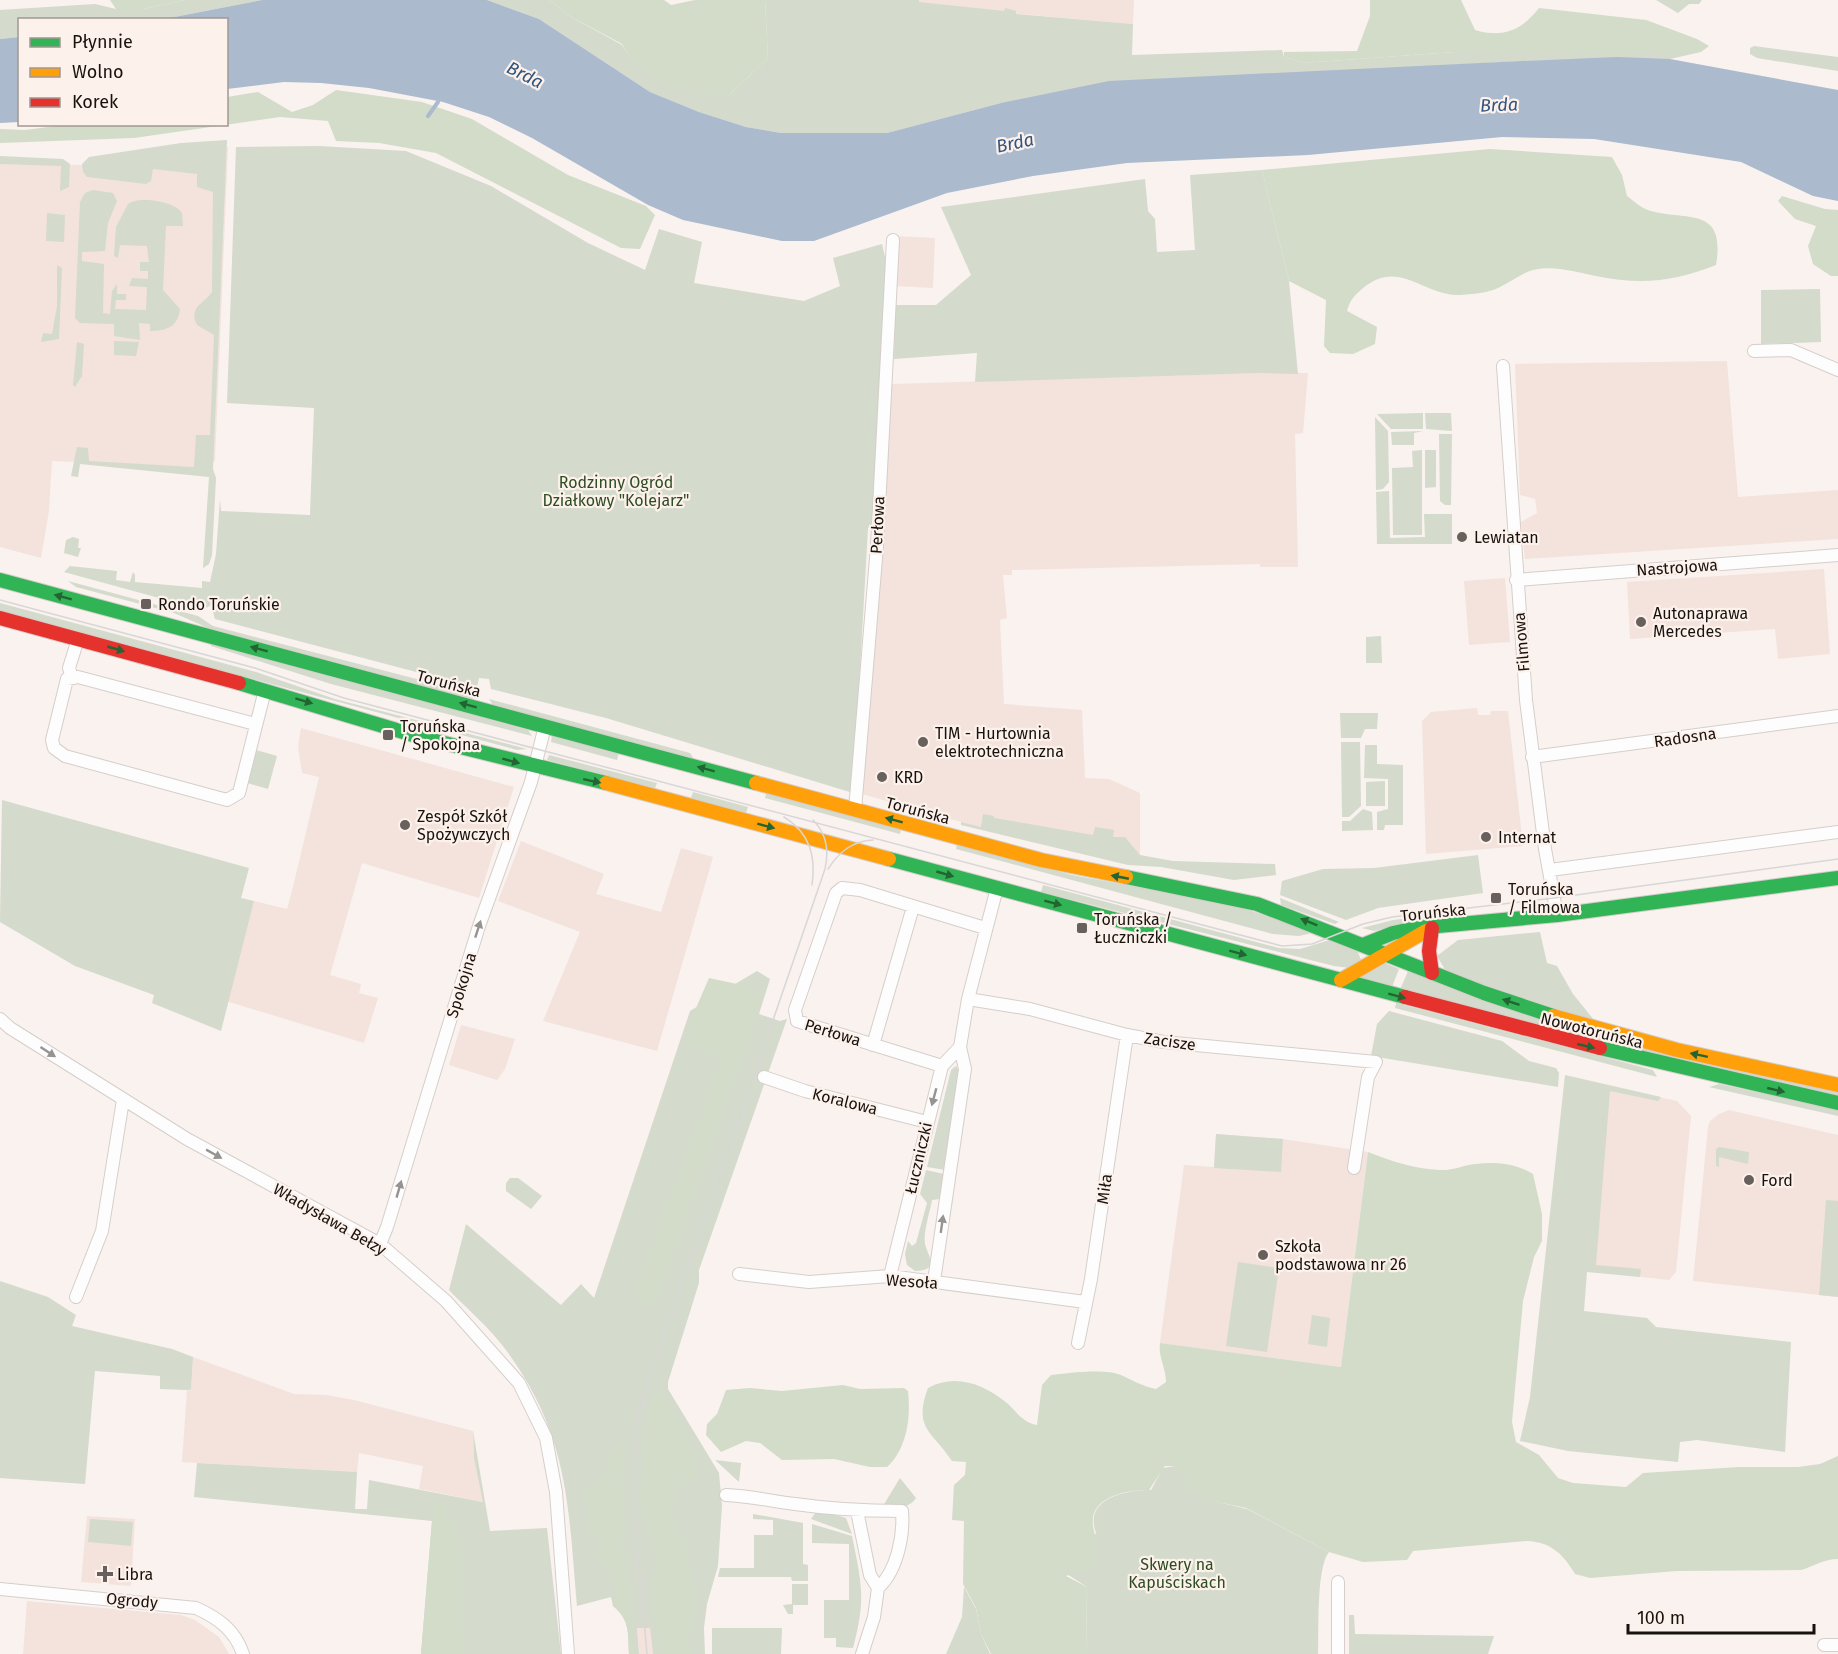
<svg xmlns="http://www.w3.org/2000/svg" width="1838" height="1654" font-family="'Fira Sans',sans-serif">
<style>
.built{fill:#f3e3dc}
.green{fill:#d4dacc}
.forest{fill:#d2dcc9}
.water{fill:#abbacd}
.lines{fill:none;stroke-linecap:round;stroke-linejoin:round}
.stream{stroke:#abbacd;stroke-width:4}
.street-casing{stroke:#d5ceca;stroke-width:14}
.fast-casing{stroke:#d5ceca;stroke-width:16}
.slow-casing{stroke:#d5ceca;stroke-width:16}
.jam-casing{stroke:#d5ceca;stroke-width:16}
.street{stroke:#fefdfd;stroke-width:12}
.fast{stroke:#30b455;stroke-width:14}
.slow{stroke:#ff9f0a;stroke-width:14}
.jam{stroke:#e5322d;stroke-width:14}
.tram{stroke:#d8d6d6;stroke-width:1.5}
.oneway{fill:#246332}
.oneway2{fill:#969391}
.poi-dot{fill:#67605d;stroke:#fdf1eb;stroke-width:2}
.labels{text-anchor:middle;stroke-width:4.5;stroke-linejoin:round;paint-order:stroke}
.park-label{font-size:16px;fill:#2c4d21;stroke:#fdf1eb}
.street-label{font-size:16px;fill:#18120e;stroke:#fdf1eb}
.poi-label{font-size:16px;fill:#18120e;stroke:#fdf1eb;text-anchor:start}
.water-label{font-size:18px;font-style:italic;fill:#31557f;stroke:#fdf1eb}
</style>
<rect width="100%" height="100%" fill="#f9f2ef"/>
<!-- built -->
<path class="built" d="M914 0H1134L1133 24 914 5Z
M228 147 215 461 194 467 52 461 49 511 41 558 0 547V164L83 165Z
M896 236 935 238 933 288 894 286Z
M1727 361 1738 497 1838 490V539L1525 559 1521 522 1537 513 1535 499 1520 495 1515 364Z
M1260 373H1308L1303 433 1295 434 1298 567H1260V564L1012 570V575H1003L1007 618 1000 620 1004 704 1082 710 1085 778 1109 779 1140 793V855L975 826 862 794 892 384Z
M1824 569 1830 654 1778 659 1775 629 1630 639 1627 582Z
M1505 578 1510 642 1469 645 1464 581Z
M1477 708 1478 715H1490L1491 711H1508L1523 846 1426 854 1422 721 1431 712Z
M301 728 514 787 479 898 362 863 330 975 361 984 359 993 378 998 364 1043 226 1001 254 901 287 909 293 887 319 777 302 773 298 747Z
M521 841 604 874 596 894 661 912 681 848 713 857 657 1051 543 1021 580 932 498 901Z
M461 1025 515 1039 505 1069 497 1080 449 1065Z
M1604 1085 1677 1101 1691 1116 1676 1272 1669 1280 1587 1271Z
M1729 1110 1838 1135V1297L1693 1281 1708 1127 1710 1121 1719 1114Z
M1216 1134 1283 1139 1368 1152 1341 1367 1160 1343 1184 1165 1214 1167Z
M193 1357 294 1394 326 1395 354 1400 473 1431 474 1458 484 1502 419 1489 423 1466 359 1453 357 1472 182 1462 187 1389H191Z
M87 1516 135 1519 131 1586 81 1582Z
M27 1601 181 1615 195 1620 219 1637 229 1654H23Z
M637 1628H650L653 1654H639Z"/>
<!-- green -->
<path class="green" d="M185 0H262L164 19 20 20 19 37 0 39V10L95 4 116 9H143Z
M487 0H550L568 15 622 45 634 62 730 94 768 58 765 0H919V2L1004 11 1005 8 1016 11V14L1133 24 1132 55 1282 50 1284 57 1303 63 1454 52H1701L1670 59 1521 61 1399 68 1001 103 887 133 816 135 781 133 746 127 699 112 650 92 539 19Z
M1656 0H1702L1699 4H1689L1678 13Z
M1754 46 1838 57V71L1757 58 1750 54V48Z
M227 140 213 469 216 478 212 555 209 564 203 568 209 477 80 464 78 477 71 476 77 447 88 448 89 461 194 467 196 435H210L214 335 197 325C188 307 204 304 212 292L213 192 197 187V174L153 169 151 181 146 184 87 177 83 172 82 164 89 157 181 143Z
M319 146 406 151 491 186 588 243 645 270 659 229 702 242 694 283 804 301 840 286 833 258 882 244 888 270 873 528H868L853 793 606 718 491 689 489 679 479 678 477 688 215 619 211 605 203 610 64 572 70 566 117 571 116 580 130 582 133 572 135 575V582L202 588V581L210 582 216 554 220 499 221 511 310 515 314 408 227 403 236 147Z
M0 156 63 159 70 164 69 187 60 191 61 166 0 164Z
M1262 170 1289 281 1298 374 1260 373 975 382 977 353 894 359 895 305H936L971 275 941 207 1145 179 1148 211 1155 219 1157 252 1195 250 1190 175Z
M93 190 113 193 117 201 108 223 105 251 82 252V261L104 264 103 313 110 314 112 291 117 284V294H126V300H116L115 309 146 310 147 287 129 286 132 278 148 279V271H140V262H149L147 246 120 245 118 258 114 256 116 227 128 204C139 196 174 201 182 213L183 226H166L163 290 180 309C178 327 166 331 150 331V324L139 323 140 340 114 336V324L80 323 75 318 80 202 85 193Z
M47 213 65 215 64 242 46 241Z
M57 265 62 268 59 339 41 342 43 333 52 334 57 306Z
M1820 289 1821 342 1761 344V290Z
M114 341 139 342 136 356 114 355Z
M77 342 84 344 82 376 75 387 73 385Z
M1423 413V429H1391L1377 414Z
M1425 413H1451L1452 431 1426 429Z
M1375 417 1388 431 1389 482 1383 489 1376 490Z
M1423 431 1414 433V445H1392L1391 432Z
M1439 434H1452L1451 505H1445L1440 501Z
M1422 450V535H1393L1392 468 1413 467 1412 451Z
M1425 450H1436V487L1425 488Z
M1389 491 1390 538 1425 537 1424 514H1452V544H1377L1376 492Z
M73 537 79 539 78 548H81L78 557 64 553 66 540Z
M68 581 198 616 213 626 478 695 472 699 208 628 174 613 76 587Z
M0 603 256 672 335 699 527 749 517 750 0 611Z
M1381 636 1382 663H1366V637Z
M211 643 528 730 532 736 331 684 211 646Z
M489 699 690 753 694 759 493 705Z
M1340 713H1378L1377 729H1365L1361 738H1341Z
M552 735 619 752 617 760 551 742Z
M1360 742 1361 806 1349 817H1342L1341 742Z
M1365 745H1377V764L1403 765V825H1385L1384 830H1377V812L1388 809V779L1364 778Z
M256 750 277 756 268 789 247 783Z
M549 755 657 783 655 788 547 760Z
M1385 781V806H1366V782Z
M767 791 901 829 900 834 765 798Z
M693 792 748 807 746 813 691 798Z
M2 800 249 868 241 898 254 901 221 1031 152 1003 154 995 75 966 0 922Z
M1363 809 1372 812 1373 830 1342 831V821H1350Z
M983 814 994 816V818L1093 835 1095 827 1114 830 1113 837H1125L1140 855 1173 861 1275 864 1276 875 1234 880 1161 867 1128 865 961 825V822L981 827Z
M957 844 1072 875 1230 904 1316 932 1299 936 1273 934 956 849Z
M1478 855 1483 893 1378 908 1346 920 1280 895 1282 881 1323 869 1374 868Z
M1043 885 1279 948 1300 949 1333 939 1357 950 1361 960 1350 968 1334 966 1041 892Z
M1280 898 1339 922 1335 924 1281 905Z
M1428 916 1374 931 1362 928 1393 920Z
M1540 932 1547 963 1557 966 1573 994 1594 1020 1496 991 1447 973 1437 956 1458 940Z
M1382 962 1399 969 1392 987 1357 978Z
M757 971 770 979 759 1014 780 1021 787 1019 699 1270V1283L668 1382V1389L719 1473 722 1506 718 1566 707 1604 704 1628 705 1654H653L650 1628H637L639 1654H629C628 1633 630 1620 613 1606L611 1597 577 1606C568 1504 569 1436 506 1350 490 1328 467 1309 449 1290L466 1224 561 1305 581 1284 594 1298 690 1011Z
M1408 971 1838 1092V1097L1634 1050 1400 990Z
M1396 1003 1653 1070 1657 1077 1395 1008Z
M1389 1011 1502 1041 1529 1061 1556 1068 1559 1073 1558 1087 1371 1056 1377 1024Z
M956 1066 959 1071 945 1170 927 1167 951 1070Z
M1565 1075 1661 1097 1658 1101 1610 1091 1596 1265 1641 1269 1640 1277 1587 1272 1584 1311 1647 1318 1656 1327 1791 1342 1785 1452 1697 1440 1680 1442 1678 1462 1568 1451 1520 1441 1530 1397Z
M1719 1084 1838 1110V1116L1709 1087Z
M1216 1134 1283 1139 1281 1172 1214 1168Z
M1719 1147 1749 1152 1748 1164 1719 1157V1167L1716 1166V1149Z
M926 1170 944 1174 940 1199 932 1200C930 1212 923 1232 925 1244 927 1254 941 1271 915 1271L907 1265 905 1254 908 1241 912 1246 916 1243 927 1203 920 1194Z
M510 1178H518L542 1196 531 1209 506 1191V1183Z
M1826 1200 1838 1201V1297L1819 1295Z
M1238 1262 1279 1268 1267 1352 1226 1346Z
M0 1281 48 1297 76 1315 72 1326 172 1349 193 1357 191 1389 187 1390 160 1389V1376L95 1371 85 1484 0 1478Z
M1312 1315 1330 1318 1327 1347 1308 1344Z
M473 1431 490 1531 547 1528 561 1654H421L432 1521 194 1497 197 1463 357 1472 355 1509H367L369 1480 483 1502 474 1458Z
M715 1460 741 1463 739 1482Z
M1175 1466 1214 1501 1247 1509 1329 1552C1316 1568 1319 1631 1318 1654H1086L1087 1587 1067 1574 1096 1533C1083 1498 1126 1490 1151 1490L1163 1468Z
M900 1478 916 1498C908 1510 896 1507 883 1506Z
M816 1512H826L846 1518 852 1534 811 1519Z
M753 1514 803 1523V1564L808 1565V1581H792L791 1577H718L720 1568H754V1535H773V1520L753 1519Z
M90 1519 133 1522 131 1546 88 1542Z
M812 1524 852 1536C862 1585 866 1599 853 1648L836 1647V1638H824V1600H849V1544L812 1543Z
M792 1584H808V1605H793V1614H788L783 1605 792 1604Z
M964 1587 976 1609 981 1634 990 1654H946L962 1617Z
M1349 1615H1354L1355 1634 1494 1636 1488 1654H1349Z
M712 1628H782L781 1654H712Z"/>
<!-- forest -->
<path class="forest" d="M110 0H185L143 9H116Z
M550 0H664L671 5 695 0H765L768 58 730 94 697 93 667 83 633 62 622 44 568 15Z
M1370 0H1461L1475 30C1503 38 1521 31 1539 8L1646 20 1697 39 1709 46 1701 52H1454L1303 63 1284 57V52L1357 51 1370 16Z
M336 90 422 102 472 119 568 175 646 206 655 215 640 249 621 248 436 153 379 143 336 141 328 121 280 117 134 138 0 143V129L25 130 71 124H226L227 97 258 92 292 112 313 105Z
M1490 149 1612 157 1622 175 1627 196C1634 201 1642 209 1651 211 1688 221 1726 206 1716 265 1673 282 1641 285 1596 276 1576 272 1553 265 1533 270 1522 273 1511 282 1500 287 1490 293 1467 295 1455 295 1419 292 1397 259 1362 289 1354 296 1350 300 1347 311L1377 327 1375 344 1353 354 1330 353 1324 346 1326 300 1289 281 1262 170Z
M1782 196 1825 209 1838 210V276H1831L1813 264 1808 246 1816 226 1795 219 1778 201Z
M709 978 746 986 761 1003 653 1307 633 1300 722 1057 688 1042 693 1015Z
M1368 1152C1391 1161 1415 1169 1439 1170 1453 1171 1463 1165 1476 1164 1496 1161 1517 1164 1533 1174L1542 1214V1241L1534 1257 1523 1301 1512 1422 1516 1442 1539 1455 1558 1478 1573 1483 1626 1487 1643 1473 1739 1467H1798L1820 1464 1838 1456V1559C1823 1559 1815 1566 1801 1570L1677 1571 1590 1578 1575 1574C1563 1554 1551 1542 1527 1541L1413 1551 1407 1560 1363 1562 1329 1552 1246 1508 1213 1501 1193 1491 1175 1466H1165L1149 1490C1127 1490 1089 1496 1093 1526 1097 1548 1101 1544 1092 1567L1066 1576 1087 1587 1086 1654H991L981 1634 976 1608 963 1584 964 1521 952 1520 954 1485 965 1475 966 1462 952 1461C932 1431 913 1429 928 1388 955 1373 984 1384 1007 1403 1017 1412 1022 1422 1037 1425L1042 1385 1051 1375C1068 1373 1105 1368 1121 1375 1134 1381 1142 1386 1156 1389L1166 1382C1166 1368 1158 1357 1160 1343L1341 1367Z
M843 1385 860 1389 904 1388 908 1391C911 1417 907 1449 887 1467H870L834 1459 782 1460 760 1443 746 1441 721 1452 706 1435 707 1424 717 1414 726 1390 750 1388 782 1391Z
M663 1390 694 1451 697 1477 675 1489 671 1509 675 1530 687 1544 693 1582 694 1611 688 1640 692 1654H662L653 1613 655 1546 647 1531 640 1497 643 1461 641 1439 652 1397 656 1391Z
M619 1444 625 1446 622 1477 623 1524 620 1539 632 1602 630 1617 635 1654H629C628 1633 630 1619 613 1606L614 1573C601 1562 597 1555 600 1538L588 1528C589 1514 585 1504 585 1491L595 1485Z
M440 1500 455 1526 460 1547 463 1654H421L432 1521 435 1501Z"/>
<!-- water -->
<path class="water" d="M262 0H487L539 19 650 92 699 112 746 127 781 133H887L1001 103 1109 81 1521 61 1617 57 1670 59 1838 90V201L1813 196 1741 162 1594 139 1502 137 1308 155 1127 163 1033 176 947 193 814 241H782L683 220 648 205 532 138 489 117 443 102 369 88 321 83 284 82 227 89 226 20 164 19Z
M19 37V122L0 123V39Z"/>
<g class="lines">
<!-- stream -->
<path class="stream" d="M428 116 438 102"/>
<defs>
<path id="street" d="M1754 351 1791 350 1838 370
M1503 366 1526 700 1545 849 1557 915
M1516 580 1838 555
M72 678 69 668 78 639
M255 724 78 677 67 679 52 740 54 748 65 756 227 800 239 793 265 690
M1532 757 1838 716
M855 810 877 546 893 240
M1550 870 1838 832
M968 999 1030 1009 1127 1035 1164 1042 1376 1062 1368 1077 1354 1168
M0 1019 10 1028 187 1139 380 1244 446 1301 519 1383 546 1438 556 1492 568 1654
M873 1045 913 907
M942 1066 797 1021 795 1010 836 893 842 888 860 890 985 928
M764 1077 805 1091 927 1122
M380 1244 387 1227 479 926 531 782 545 726
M739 1274 809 1282 890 1276 1085 1302
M890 1276 942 1066 960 1047
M934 1281 965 1069 960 1047 968 999 997 888
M76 1297 102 1231 123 1100
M1078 1343 1091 1279 1127 1035
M726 1495C750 1496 771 1501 795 1504 830 1509 866 1511 902 1511 904 1536 897 1571 878 1588
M857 1511 870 1575 878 1588 874 1617 862 1654
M1338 1582V1654
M0 1589 196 1608C218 1618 235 1630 243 1654
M1824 1645H1838"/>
<path id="fast" d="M0 580 756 783
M239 683 420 737 606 783
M889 859 1405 997
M1126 877 1257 904 1484 993 1553 1016
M1363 945 1393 933 1416 928 1557 915 1838 878
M1600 1048 1838 1103"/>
<path id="slow" d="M606 783 889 859
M756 783 1041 860 1126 877
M1341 980 1426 931
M1553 1016 1677 1050 1838 1085"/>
<path id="jam" d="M0 618 239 683
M1432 928 1429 951 1432 973
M1405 997 1600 1048"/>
</defs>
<!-- street casing -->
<use href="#street" class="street-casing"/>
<!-- fast casing -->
<use href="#fast" class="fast-casing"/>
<!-- slow casing -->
<use href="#slow" class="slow-casing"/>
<!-- jam casing -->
<use href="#jam" class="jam-casing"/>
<!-- street -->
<use href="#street" class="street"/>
<!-- fast -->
<use href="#fast" class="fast"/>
<!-- slow -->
<use href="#slow" class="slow"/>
<!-- jam -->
<use href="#jam" class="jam"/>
<!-- tram -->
<path class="tram" d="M0 600 255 668 344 698 1282 946 1312 944 1363 924 1392 917 1554 898 1838 859
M784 817C810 833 816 856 812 885
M828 869C839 852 852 841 873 840
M647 1654C640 1572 628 1489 640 1407L825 869C829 851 826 833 813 820"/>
</g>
<!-- one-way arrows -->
<defs><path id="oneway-solid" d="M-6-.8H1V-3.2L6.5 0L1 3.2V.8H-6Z" transform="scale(1.5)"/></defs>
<g class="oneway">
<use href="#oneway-solid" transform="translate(63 597) rotate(-165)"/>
<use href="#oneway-solid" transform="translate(116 649) rotate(16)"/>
<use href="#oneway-solid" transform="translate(259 649) rotate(-165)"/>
<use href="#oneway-solid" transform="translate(304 701) rotate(17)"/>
<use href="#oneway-solid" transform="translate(468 705) rotate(-165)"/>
<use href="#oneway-solid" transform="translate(511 761) rotate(15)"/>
<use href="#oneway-solid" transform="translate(706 769) rotate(-165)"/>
<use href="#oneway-solid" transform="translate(592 781) rotate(12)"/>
<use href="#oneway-solid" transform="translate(894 820) rotate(-165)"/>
<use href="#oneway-solid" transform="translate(766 826) rotate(15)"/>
<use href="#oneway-solid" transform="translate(945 874) rotate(16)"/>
<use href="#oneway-solid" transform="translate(1120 877) rotate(-169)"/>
<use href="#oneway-solid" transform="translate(1053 903) rotate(15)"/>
<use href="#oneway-solid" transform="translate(1309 922) rotate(-158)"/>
<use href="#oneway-solid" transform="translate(1238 953) rotate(15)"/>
<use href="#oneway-solid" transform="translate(1397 996) rotate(15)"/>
<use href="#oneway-solid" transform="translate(1511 1002) rotate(-162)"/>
<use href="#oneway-solid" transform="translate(1586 1046) rotate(13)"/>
<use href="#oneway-solid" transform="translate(1699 1055) rotate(-168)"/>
<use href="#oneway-solid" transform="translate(1776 1090) rotate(13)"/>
</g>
<g class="oneway2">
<use href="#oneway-solid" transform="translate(478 929) rotate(-72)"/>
<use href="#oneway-solid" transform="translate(48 1052) rotate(33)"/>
<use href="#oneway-solid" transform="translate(934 1097) rotate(105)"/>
<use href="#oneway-solid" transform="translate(214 1154) rotate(29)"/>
<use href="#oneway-solid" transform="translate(399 1189) rotate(-74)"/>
<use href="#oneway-solid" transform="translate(942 1224) rotate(-82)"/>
</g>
<!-- markers -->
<g class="poi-dot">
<circle cx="1462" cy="537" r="6"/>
<rect x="140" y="598" width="12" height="12" rx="3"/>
<circle cx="1641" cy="622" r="6"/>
<rect x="382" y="729" width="12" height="12" rx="3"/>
<circle cx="923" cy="742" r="6"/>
<circle cx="882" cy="777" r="6"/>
<circle cx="405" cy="825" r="6"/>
<circle cx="1486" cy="837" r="6"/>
<rect x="1490" y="892" width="12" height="12" rx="3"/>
<rect x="1076" y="922" width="12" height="12" rx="3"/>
<circle cx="1749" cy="1180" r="6"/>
<circle cx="1263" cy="1255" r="6"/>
<path d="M102 1565h6v6h6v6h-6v6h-6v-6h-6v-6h6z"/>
</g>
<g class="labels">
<!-- park labels -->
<g class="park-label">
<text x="616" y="488">Rodzinny Ogród<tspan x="616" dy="18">Działkowy "Kolejarz"</tspan></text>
<text x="1177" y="1570">Skwery na<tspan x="1177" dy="18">Kapuściskach</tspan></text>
</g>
<!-- street labels -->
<g class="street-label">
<text transform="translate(877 525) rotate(-87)" y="6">Perłowa</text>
<text transform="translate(1677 567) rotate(-4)" y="6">Nastrojowa</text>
<text transform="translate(1521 642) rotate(-95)" y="6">Filmowa</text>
<text transform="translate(449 683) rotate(15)" y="6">Toruńska</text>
<text transform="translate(1685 737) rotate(-8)" y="6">Radosna</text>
<text transform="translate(918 810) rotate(15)" y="6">Toruńska</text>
<text transform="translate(1433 912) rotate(-6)" y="6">Toruńska</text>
<text transform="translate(461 985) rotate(-73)" y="6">Spokojna</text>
<text transform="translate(1592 1030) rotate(14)" y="6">Nowotoruńska</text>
<text transform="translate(833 1032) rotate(17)" y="6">Perłowa</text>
<text transform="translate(1170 1041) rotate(8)" y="6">Zacisze</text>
<text transform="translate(845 1101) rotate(14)" y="6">Koralowa</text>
<text transform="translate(918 1158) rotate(-77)" y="6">Łuczniczki</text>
<text transform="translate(1104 1189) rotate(-82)" y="6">Miła</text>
<text transform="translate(330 1219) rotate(30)" y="6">Władysława Bełzy</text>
<text transform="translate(912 1281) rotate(4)" y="6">Wesoła</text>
<text transform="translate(132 1600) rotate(5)" y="6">Ogrody</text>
</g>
<!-- poi labels -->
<g class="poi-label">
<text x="1474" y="543">Lewiatan</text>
<text x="158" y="610">Rondo Toruńskie</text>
<text x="1653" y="619">Autonaprawa<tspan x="1653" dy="18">Mercedes</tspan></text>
<text x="400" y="732">Toruńska<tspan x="400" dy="18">/ Spokojna</tspan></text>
<text x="935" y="739">TIM - Hurtownia<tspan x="935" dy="18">elektrotechniczna</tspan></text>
<text x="894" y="783">KRD</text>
<text x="417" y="822">Zespół Szkół<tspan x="417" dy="18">Spożywczych</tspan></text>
<text x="1498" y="843">Internat</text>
<text x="1508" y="895">Toruńska<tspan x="1508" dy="18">/ Filmowa</tspan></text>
<text x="1094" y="925">Toruńska /<tspan x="1094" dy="18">Łuczniczki</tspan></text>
<text x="1761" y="1186">Ford</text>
<text x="1275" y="1252">Szkoła<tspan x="1275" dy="18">podstawowa nr 26</tspan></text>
<text x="117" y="1580">Libra</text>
</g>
<!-- water labels -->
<g class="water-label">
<text transform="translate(525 75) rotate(27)" y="6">Brda</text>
<text transform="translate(1499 105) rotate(-2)" y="6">Brda</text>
<text transform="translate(1015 143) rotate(-12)" y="6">Brda</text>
</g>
</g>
<!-- legend -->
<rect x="18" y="18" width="210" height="108" fill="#fdf1eb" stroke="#a19893" stroke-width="1.5"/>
<rect x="30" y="38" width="30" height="9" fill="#30b455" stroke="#a19893" stroke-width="1.5"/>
<text x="72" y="48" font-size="18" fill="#18120e">Płynnie</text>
<rect x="30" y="68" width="30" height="9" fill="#ff9f0a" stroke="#a19893" stroke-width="1.5"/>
<text x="72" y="78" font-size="18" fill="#18120e">Wolno</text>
<rect x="30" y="98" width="30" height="9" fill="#e5322d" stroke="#a19893" stroke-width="1.5"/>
<text x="72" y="108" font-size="18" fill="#18120e">Korek</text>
<!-- scale -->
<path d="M1628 1624v9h186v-9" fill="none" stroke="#18120e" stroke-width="3"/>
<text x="1637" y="1624" font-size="18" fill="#18120e" stroke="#fdf1eb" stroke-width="4.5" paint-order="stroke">100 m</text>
</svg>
